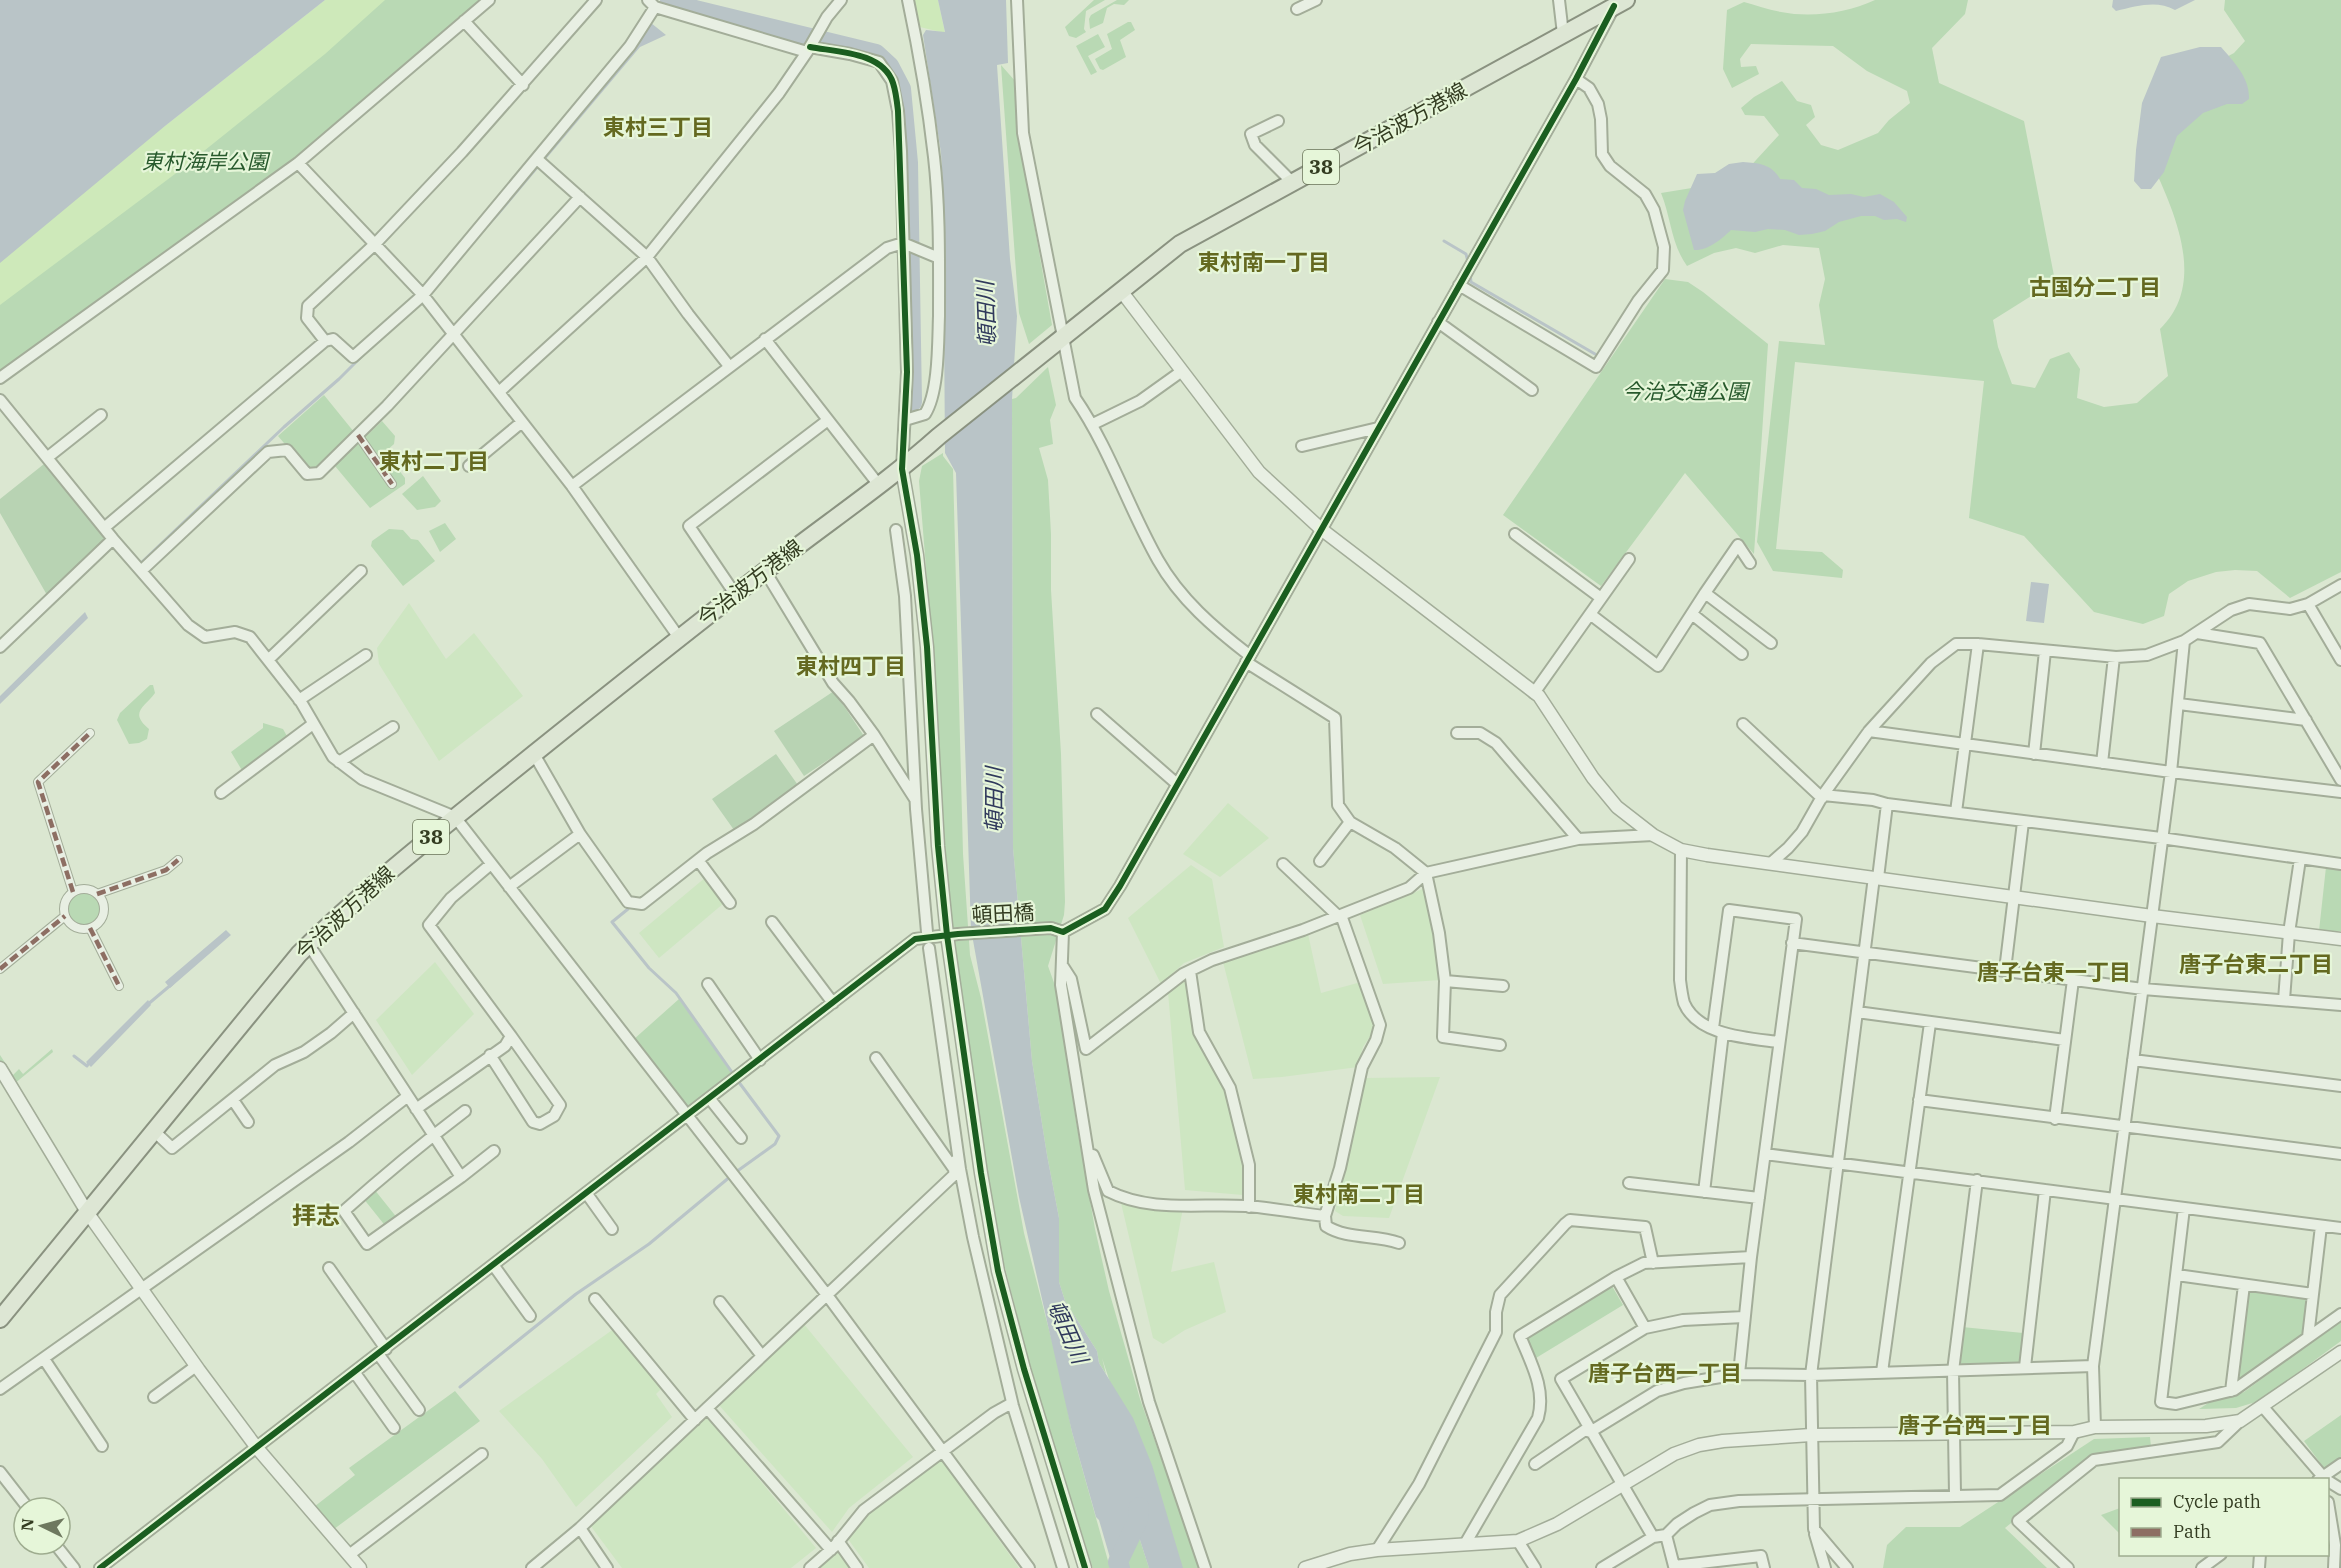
<svg xmlns="http://www.w3.org/2000/svg" width="2341" height="1568" font-family="'IBM Plex Serif','Noto Sans JP',serif">
<style>
.farmland{fill:#cee6c2}
.green{fill:#b9d9b4}
.sand{fill:#cee9ba}
.cemetery{fill:#b8d3b3}
.water{fill:#b9c4c7}
.lines{fill:none;stroke-linecap:round;stroke-linejoin:round}
.stream{stroke:#b9c4c7;stroke-width:3}
.river{stroke:#b9c4c7;stroke-width:20}
.pedestrian-casing{stroke:#a3ad99;stroke-width:10}
.minor-casing{stroke:#a3ad99;stroke-width:14}
.tertiary-casing{stroke:#a3ad99;stroke-width:15}
.primary-casing{stroke:#8a9280;stroke-width:20}
.pedestrian{stroke:#e8efe3;stroke-width:8}
.minor{stroke:#e8efe3;stroke-width:10}
.tertiary{stroke:#e8efe3;stroke-width:12}
.primary{stroke:#dde6d4;stroke-width:16}
.quiet{stroke:#8d6e63;stroke-width:4.5;stroke-dasharray:9 4.5;stroke-linecap:butt}
.cycleway-casing{stroke:#e6f6d9;stroke-width:10}
.cycleway{stroke:#1b5e20;stroke-width:6}
.labels{text-anchor:middle;stroke-width:4.5;stroke-linejoin:round;paint-order:stroke}
.shield{fill:#e6f6d9;stroke:#697458;stroke-width:1.5}
.shield-label{font-size:20px;font-weight:bold;fill:#333c21}
.street-label{font-size:21px;fill:#333c21;stroke:#e6f6d9}
.park-label{font-size:21px;font-style:italic;fill:#27592c;stroke:#e6f6d9}
.neighbourhood-label{font-size:22px;font-weight:bold;fill:#646920;stroke:#e6f6d9}
.water-label{font-size:22px;font-style:italic;fill:#30395c;stroke:#e6f6d9}
.quarter-label{font-size:24px;font-weight:bold;fill:#646920;stroke:#e6f6d9}
</style>
<rect width="100%" height="100%" fill="#dbe7d1"/>
<!-- farmland -->
<path class="farmland" d="M409 603 446 659 474 633 523 696 439 761 379 664 377 648Z
M1228 803 1269 838 1220 877 1183 854Z
M1191 865 1212 879 1224 947 1184 963 1161 984 1128 918Z
M706 877 724 903 659 958 639 933Z
M1425 888 1437 949 1440 980 1383 984 1360 915Z
M1308 934 1321 993 1361 982 1375 1029 1363 1047 1358 1067 1282 1077 1253 1079 1223 962Z
M435 962 474 1014 412 1075 376 1020Z
M1187 977 1197 1035 1226 1090 1245 1166 1243 1195 1185 1190 1168 992Z
M1440 1077 1389 1218 1343 1216 1335 1211 1366 1078Z
M1121 1203 1144 1209 1183 1208 1171 1272 1214 1262 1226 1312 1185 1330 1163 1344 1153 1338Z
M803 1323 913 1457 849 1508 832 1532 718 1404Z
M615 1328 661 1389 656 1394 672 1417 576 1507 542 1459 499 1411Z
M706 1415 816 1548 791 1568H622L590 1525Z
M940 1457 1019 1568H869L848 1539 870 1512Z
M836 1545 851 1568H815Z"/>
<!-- green -->
<path class="green" d="M339 0H481L297 158 0 373V250Z
M1094 0H1105L1086 11 1084 29 1086 32 1076 38 1069 36 1065 27Z
M1117 0H1129L1124 5 1114 4 1107 8 1103 23 1090 29 1089 19 1091 15Z
M1875 0H1968L1965 14 1932 48 1939 83 2024 121 2055 281 1993 320 1998 347 2012 384 2035 388 2050 359 2069 352 2080 369 2077 398 2104 407 2137 403 2168 376 2160 329C2208 283 2174 211 2151 161L2186 79 2234 53 2245 41 2224 10 2225 0H2341V572L2290 598 2257 571 2235 570 2216 572 2188 581 2169 594 2164 616 2143 624 2094 612 2024 536 1969 518 1984 381 1795 362 1776 549 1822 552 1843 570 1842 578 1773 571 1757 542 1779 341 1825 345 1819 305 1825 279 1819 248 1783 245 1755 253 1736 248 1714 253 1687 266C1671 244 1671 217 1661 193L1698 187 1745 172 1779 135 1764 116 1745 115 1741 108 1754 97 1782 81 1797 101 1811 105 1815 117 1806 125 1821 145 1838 150 1878 133 1889 120 1910 103 1907 91 1867 71 1833 46 1751 44 1740 59 1741 67 1756 66 1759 74 1732 88 1723 69 1727 10 1744 2C1756 5 1768 10 1781 12 1811 18 1847 13 1875 0Z
M1128 22H1131L1135 30 1120 40 1126 57 1103 70 1100 69 1095 59 1112 49 1107 34Z
M1098 34 1105 47 1088 56 1097 72 1091 75 1076 46Z
M1001 65 1016 82 1022 156 1052 325 1029 344 1019 313Z
M1665 279 1688 282 1703 292 1768 344 1754 554 1685 473 1601 586 1503 515Z
M1048 367 1056 405 1050 420 1053 444 1039 448 1048 480 1051 534V590L1061 754 1065 902 1064 915 1048 966 1058 994 1076 1121 1095 1229 1109 1291 1140 1399 1200 1568H1171L1102 1358 1106 1374 1099 1363 1097 1351 1065 1301 1059 1282V1218L1047 1155 1032 1061 1013 848 1012 399 1016 398Z
M324 395 354 432 316 470H307L278 436Z
M382 421 395 436 394 444 385 452 405 478V484L370 508 335 466Z
M943 453V456L953 469 963 854 970 955 981 998 1024 1233 1060 1372 1072 1432 1110 1568H1093L1040 1405 1000 1248 972 1079 947 893 929 605 919 481 922 466Z
M423 476 441 501 435 507 417 510 402 494Z
M445 523 456 539 440 552 429 531Z
M389 529 403 530 411 539 418 540 435 561 403 586 371 546 372 541Z
M150 685H153L155 693C144 708 129 712 149 729L147 739 139 743 129 744 117 720 120 713Z
M263 723 283 729 288 738 243 772 231 752 263 728Z
M2326 867 2341 869V931H2319Z
M64 909a20 20 0 1 1 40 0a20 20 0 1 1-40 0Z
M679 999 734 1076 689 1112 633 1040Z
M52 1049 53 1052 14 1084 0 1061V1055L13 1075 19 1069 23 1074Z
M374 1189 398 1219 387 1228 363 1198Z
M1612 1286 1623 1305 1536 1358 1526 1338Z
M2248 1292 2303 1297 2308 1303 2303 1338 2236 1383Z
M2341 1320V1341L2259 1401 2236 1408 2199 1409 2213 1400 2244 1392Z
M1962 1327 2023 1333 2019 1365 1957 1368Z
M455 1391 480 1421 330 1532 310 1510 355 1475 349 1468Z
M2341 1415V1459L2329 1468H2324L2304 1441Z
M2150 1437 2151 1447 2091 1458 2005 1528 2047 1568H1883L1887 1545 1906 1527H1960L2094 1439Z
M2120 1508V1534L2101 1515Z
M1130 1533 1140 1540 1149 1568H1128Z"/>
<!-- sand -->
<path class="sand" d="M325 0H385L325 54 179 171 0 305V248L165 126Z
M913 0H938L945 33 920 27Z"/>
<!-- cemetery -->
<path class="cemetery" d="M44 464 107 538 47 595 0 513V499Z
M834 691 864 736 804 776 774 731Z
M776 754 800 788 757 818 746 821 734 830 712 799Z"/>
<!-- water -->
<path class="water" d="M0 0H325L165 126 0 263Z
M938 0H1006L1008 63 997 65 1010 259 1017 316 1012 399 1013 848 1032 1061 1047 1155 1059 1218V1282L1065 1301 1097 1351 1099 1363 1133 1418 1152 1465 1183 1568H1149L1140 1540 1132 1531 1130 1534 1128 1568H1113L1099 1520 1096 1517 1072 1432 1019 1197 971 929 956 473 945 453 943 186 941 153 923 35 926 30 945 32Z
M2113 0H2195L2175 10C2157 0 2137 6 2116 11L2112 7Z
M651 23 666 35 640 47 499 215 451 268Z
M2200 47H2221C2234 62 2250 78 2249 99L2242 104H2227L2203 113 2177 136 2164 172 2151 189H2141L2134 181 2136 150 2142 103 2161 57Z
M1743 162C1758 163 1772 164 1780 179L1794 180 1802 188 1816 189 1829 195 1851 194 1864 197 1880 194 1894 202 1907 217 1906 222 1897 219 1884 220 1875 216H1861L1839 222 1825 231 1812 234 1799 235 1785 230 1768 229 1755 232 1731 230C1722 239 1707 251 1694 250L1683 210 1685 201 1697 174 1715 173 1729 164Z
M2031 582 2049 584 2044 623 2026 621Z
M85 612 88 618 0 704V696Z
M226 930 231 935 170 988 165 982Z
M148 1000 151 1005 91 1067 86 1062Z"/>
<g class="lines">
<!-- stream -->
<path class="stream" d="M1444 241 1466 254 1468 262
M1470 274 1471 282 1595 354
M142 562 284 427 339 379 366 352
M626 905 628 909 612 922 649 968 676 993 734 1075
M147 1005 172 984
M74 1056 87 1066 89 1063
M736 1172 775 1144 779 1136 738 1081
M460 1387 576 1294 649 1244 731 1176"/>
<!-- river -->
<path class="river" d="M670 0 695 10 876 54 889 66 901 89 908 163 912 402
M1120 1568 1118 1562 1138 1520 1139 1507"/>
<defs>
<path id="pedestrian" d="M358 435 392 484
M64 909a20 20 0 1 1 40 0a20 20 0 1 1-40 0Z
M73 892 38 782 90 733
M97 894 166 870 178 860
M90 928 119 986
M0 969 65 916"/>
<path id="minor" d="M648 0 655 7 807 52
M1017 0 1023 133 1075 398C1110 449 1128 507 1158 560 1180 599 1214 628 1249 655
M1559 0 1563 34
M1297 9 1316 0
M464 21 523 85
M810 47 850 54 879 62 892 81 898 111 901 151 907 372 902 469
M1278 121 1251 134 1255 145 1293 183
M537 159 647 257 688 314 729 366
M298 163 423 295 572 486 680 639
M1459 285 1596 367 1638 301 1663 270 1664 247 1654 210 1645 194 1610 166 1602 154 1601 119 1598 104 1589 88 1576 79
M1438 322 1532 390
M765 339 878 484
M325 341 307 318 308 306 375 244 462 152 596 0
M0 378 298 163 489 0
M499 392 647 257 779 93 807 52 827 17 841 0
M0 400 113 539 188 625 205 637 235 632 250 637 301 702 333 757 362 779 455 817 827 1295 1029 1568
M905 420 925 414C939 392 938 342 939 316 939 263 940 209 934 157 928 104 919 52 908 0
M1093 424 1140 401 1182 371
M1302 446 1378 428
M48 457 101 415
M469 466 522 422
M572 486 887 248 903 243 939 258
M104 528 325 341 333 339 353 357 423 295 630 46 655 7
M896 530 905 596 916 809 927 932
M1515 534 1601 598
M141 571 268 452 287 450 307 474 319 473 387 406 580 197
M765 571 833 683 849 701 874 735 915 799
M1705 593 1738 545 1750 563
M735 594 689 526 828 420
M2308 604 2341 660
M1590 614 1658 666 1705 593 1771 643
M1692 614 1742 654
M2197 633 2260 643 2341 780
M0 647 113 539
M268 660 361 571
M1246 662 1335 718 1338 805 1350 822 1395 848 1426 873 1439 933 1445 981 1443 1037 1500 1045
M1534 693 1629 559
M299 700 366 655
M2179 704 2306 720
M1097 714 1177 784
M1743 724 1822 798
M1869 731 2171 772 2341 792
M1457 733H1480L1496 743 1578 839
M2034 754 2045 651
M339 762 393 727
M2102 763 2114 657
M221 793 313 724
M1823 795 1873 800 1887 804 2161 838 2341 864
M1956 812 1978 644
M580 834 628 902 642 904 707 853 754 824 874 735
M1681 850 1680 980C1681 988 1682 996 1684 1003 1698 1036 1749 1038 1779 1042
M698 860 730 903
M1320 861 1350 822
M1772 862 1788 848 1802 832 1823 795 1869 731 1931 663 1956 644H1978L2116 657 2147 655 2184 641 2231 610 2249 604 2290 609 2308 604 2341 585
M1283 864 1338 916
M1878 878 1887 804
M509 887 580 834 534 754
M772 922 833 1003
M1063 932 1061 985 1094 1190 1149 1402 1205 1568
M1792 943 2143 989 2341 1005
M308 945 313 951 461 1177 367 1244 344 1211C383 1176 423 1143 465 1111
M929 948 960 1169 973 1237 1013 1406 1063 1568
M1062 965 1071 979 1086 1049 1183 974 1212 960 1303 930 1409 888 1426 873 1578 839 1653 835
M2005 970 2023 822
M1190 971 1199 1032 1230 1088 1249 1165V1207
M1445 981 1503 986
M708 984 760 1060
M2284 1000 2289 933 2300 859
M1857 1012 2065 1040
M1713 1028 1729 910 1796 919 1751 1257 1739 1374
M490 1055 533 1122 540 1124 554 1116 560 1105 511 1036
M876 1058 954 1169
M2133 1060 2341 1086
M710 1099 741 1138
M233 1100 248 1122
M1919 1100 2341 1154
M416 1109 505 1046 511 1036 429 925 451 898 491 864
M2055 1119 2073 980
M154 1131 172 1148 275 1065 304 1052 331 1033 354 1013
M1765 1154 2341 1228
M1093 1155 1108 1191C1151 1213 1200 1203 1246 1206 1272 1208 1298 1213 1325 1216L1340 1168 1362 1067 1376 1040 1380 1025 1341 915
M461 1177 494 1151
M1629 1183 1759 1198
M1704 1192 1723 1033
M587 1194 612 1229
M2184 1208 2161 1402 2176 1404 2234 1390 2341 1314
M1325 1216 1326 1226C1348 1240 1375 1234 1399 1243
M494 1266 530 1316
M329 1268 386 1349
M2177 1275 2313 1294
M1616 1277 1645 1328
M595 1299 695 1420
M720 1302 762 1356
M2308 1337 2321 1226
M379 1355 419 1410
M44 1359 102 1446
M2025 1367 2045 1190
M1882 1372 1930 1023
M355 1373 394 1428
M0 1389 349 1142 408 1096
M2231 1391 2244 1285
M154 1397 196 1366
M2263 1407 2326 1480
M707 1408 831 1550
M2095 1427 2093 1366 2171 772 2184 641
M1590 1432 1657 1391 1684 1383 1739 1374 1811 1375 2093 1366
M1535 1464 1588 1428
M0 1472 28 1508
M2318 1480 2341 1464
M2328 1481 2341 1489
M1955 1494 1953 1371 1977 1180
M2328 1502 2335 1545 2334 1568
M580 1528 607 1568
M1815 1534 1825 1568
M1666 1535 1674 1566 1761 1556 1764 1568
M1653 1537 1561 1379 1645 1328 1683 1320 1744 1317
M838 1541 857 1568
M1518 1541 1535 1568
M55 1544 74 1568
M1465 1544 1538 1418C1546 1389 1531 1363 1520 1336L1616 1277 1644 1263 1751 1257
M1377 1550 1419 1484 1496 1332V1312L1500 1295 1565 1224 1570 1220 1645 1227 1653 1263
M349 1555 482 1454
M100 1568 915 939 958 934 1051 928 1063 932 1105 909 1120 886 1576 79 1613 9
M532 1568 580 1528 954 1175 955 1161
M810 1568 834 1547 864 1510 994 1413 1012 1403
M1602 1568 1653 1537 1666 1535 1677 1524 1694 1513 1710 1505 1739 1501 2000 1495 2067 1446 2074 1432
M1847 1568 1814 1529 1811 1375 1874 877
M2068 1568 2018 1521 2094 1460 2218 1442 2240 1421
M2202 1568 2221 1554
M2259 1568 2260 1554"/>
<path id="tertiary" d="M1122 292 1259 472 1321 529 1539 696 1593 778 1617 807 1653 835 1681 850 1707 855 2152 916 2341 939
M902 469 917 555 927 647 938 846 947 935 981 1173 998 1271 1024 1369 1085 1568
M0 1068 87 1212 199 1370 257 1448 360 1568
M1305 1568 1350 1554 1377 1550 1518 1541 1557 1524 1674 1454 1699 1445 1723 1441 1811 1435 2074 1432 2095 1427 2206 1426 2240 1421 2341 1352"/>
<path id="primary" d="M0 1319 299 954C360 893 427 840 494 786 591 708 687 631 786 555 837 516 891 479 939 436L1180 244 1626 0"/>
</defs>
<!-- pedestrian casing -->
<use href="#pedestrian" class="pedestrian-casing"/>
<!-- minor casing -->
<use href="#minor" class="minor-casing"/>
<!-- tertiary casing -->
<use href="#tertiary" class="tertiary-casing"/>
<!-- primary casing -->
<use href="#primary" class="primary-casing"/>
<!-- pedestrian -->
<use href="#pedestrian" class="pedestrian"/>
<!-- minor -->
<use href="#minor" class="minor"/>
<!-- tertiary -->
<use href="#tertiary" class="tertiary"/>
<!-- primary -->
<use href="#primary" class="primary"/>
<!-- quiet -->
<path class="quiet" d="M358 435 392 484
M73 892 38 782 90 733
M97 894 166 870 178 860
M90 928 119 986
M0 969 65 916"/>
<defs>
<path id="cycleway" d="M810 47C837 52 883 52 893 83 896 92 897 102 898 111L907 372 902 469 917 555 927 647 938 846 947 935 981 1173 998 1271 1024 1369 1085 1568
M100 1568 915 939 958 934 1051 928 1063 932 1105 909 1120 886 1576 79 1614 6"/>
</defs>
<!-- cycleway casing -->
<use href="#cycleway" class="cycleway-casing"/>
<!-- cycleway -->
<use href="#cycleway" class="cycleway"/>
</g>
<g class="labels">
<!-- shield labels -->
<g class="shield">
<rect x="1303" y="150" width="36" height="34" rx="4.5"/>
<rect x="413" y="820" width="36" height="34" rx="4.5"/>
</g>
<g class="shield-label">
<text x="1321" y="174">38</text>
<text x="431" y="844">38</text>
</g>
<!-- street labels -->
<g class="street-label">
<text transform="translate(1410 119) rotate(-29)" y="7">今治波方港線</text>
<text transform="translate(750 583) rotate(-38)" y="7">今治波方港線</text>
<text transform="translate(345 913) rotate(-43)" y="7">今治波方港線</text>
<text transform="translate(1003 914) rotate(-3)" y="7">頓田橋</text>
</g>
<!-- park labels -->
<g class="park-label">
<text x="205" y="169">東村海岸公園</text>
<text x="1685" y="399">今治交通公園</text>
</g>
<!-- neighbourhood labels -->
<g class="neighbourhood-label">
<text x="658" y="135">東村三丁目</text>
<text x="1264" y="270">東村南一丁目</text>
<text x="2095" y="295">古国分二丁目</text>
<text x="434" y="469">東村二丁目</text>
<text x="851" y="674">東村四丁目</text>
<text x="2256" y="972">唐子台東二丁目</text>
<text x="2054" y="980">唐子台東一丁目</text>
<text x="1359" y="1202">東村南二丁目</text>
<text x="1665" y="1381">唐子台西一丁目</text>
<text x="1975" y="1433">唐子台西二丁目</text>
</g>
<!-- water labels -->
<g class="water-label">
<text transform="translate(986 314) rotate(-92)" y="8">頓田川</text>
<text transform="translate(994 800) rotate(-90)" y="8">頓田川</text>
<text transform="translate(1068 1332) rotate(66)" y="8">頓田川</text>
</g>
<!-- quarter labels -->
<g class="quarter-label">
<text x="316" y="1224">拝志</text>
</g>
</g>
<!-- legend -->
<rect x="2119" y="1478" width="210" height="78" fill="#e6f6d9" stroke="#9eac8f" stroke-width="1.5"/>
<rect x="2131" y="1498" width="30" height="9" fill="#1b5e20" stroke="#9eac8f" stroke-width="1.5"/>
<text x="2173" y="1508" font-size="18" fill="#333c21">Cycle path</text>
<rect x="2131" y="1528" width="30" height="9" fill="#8d6e63" stroke="#9eac8f" stroke-width="1.5"/>
<text x="2173" y="1538" font-size="18" fill="#333c21">Path</text>
<!-- north arrow -->
<g transform="translate(42 1526) rotate(275)"><circle r="28" fill="#e6f6d9" stroke="#9eac8f" stroke-width="1.5"/>
<path d="M0-4.5L10 22L0 15L-10 22Z" fill="#6e785f"/>
<text y="-9" font-size="16" font-weight="bold" text-anchor="middle" fill="#333c21">N</text>
</g>
</svg>
